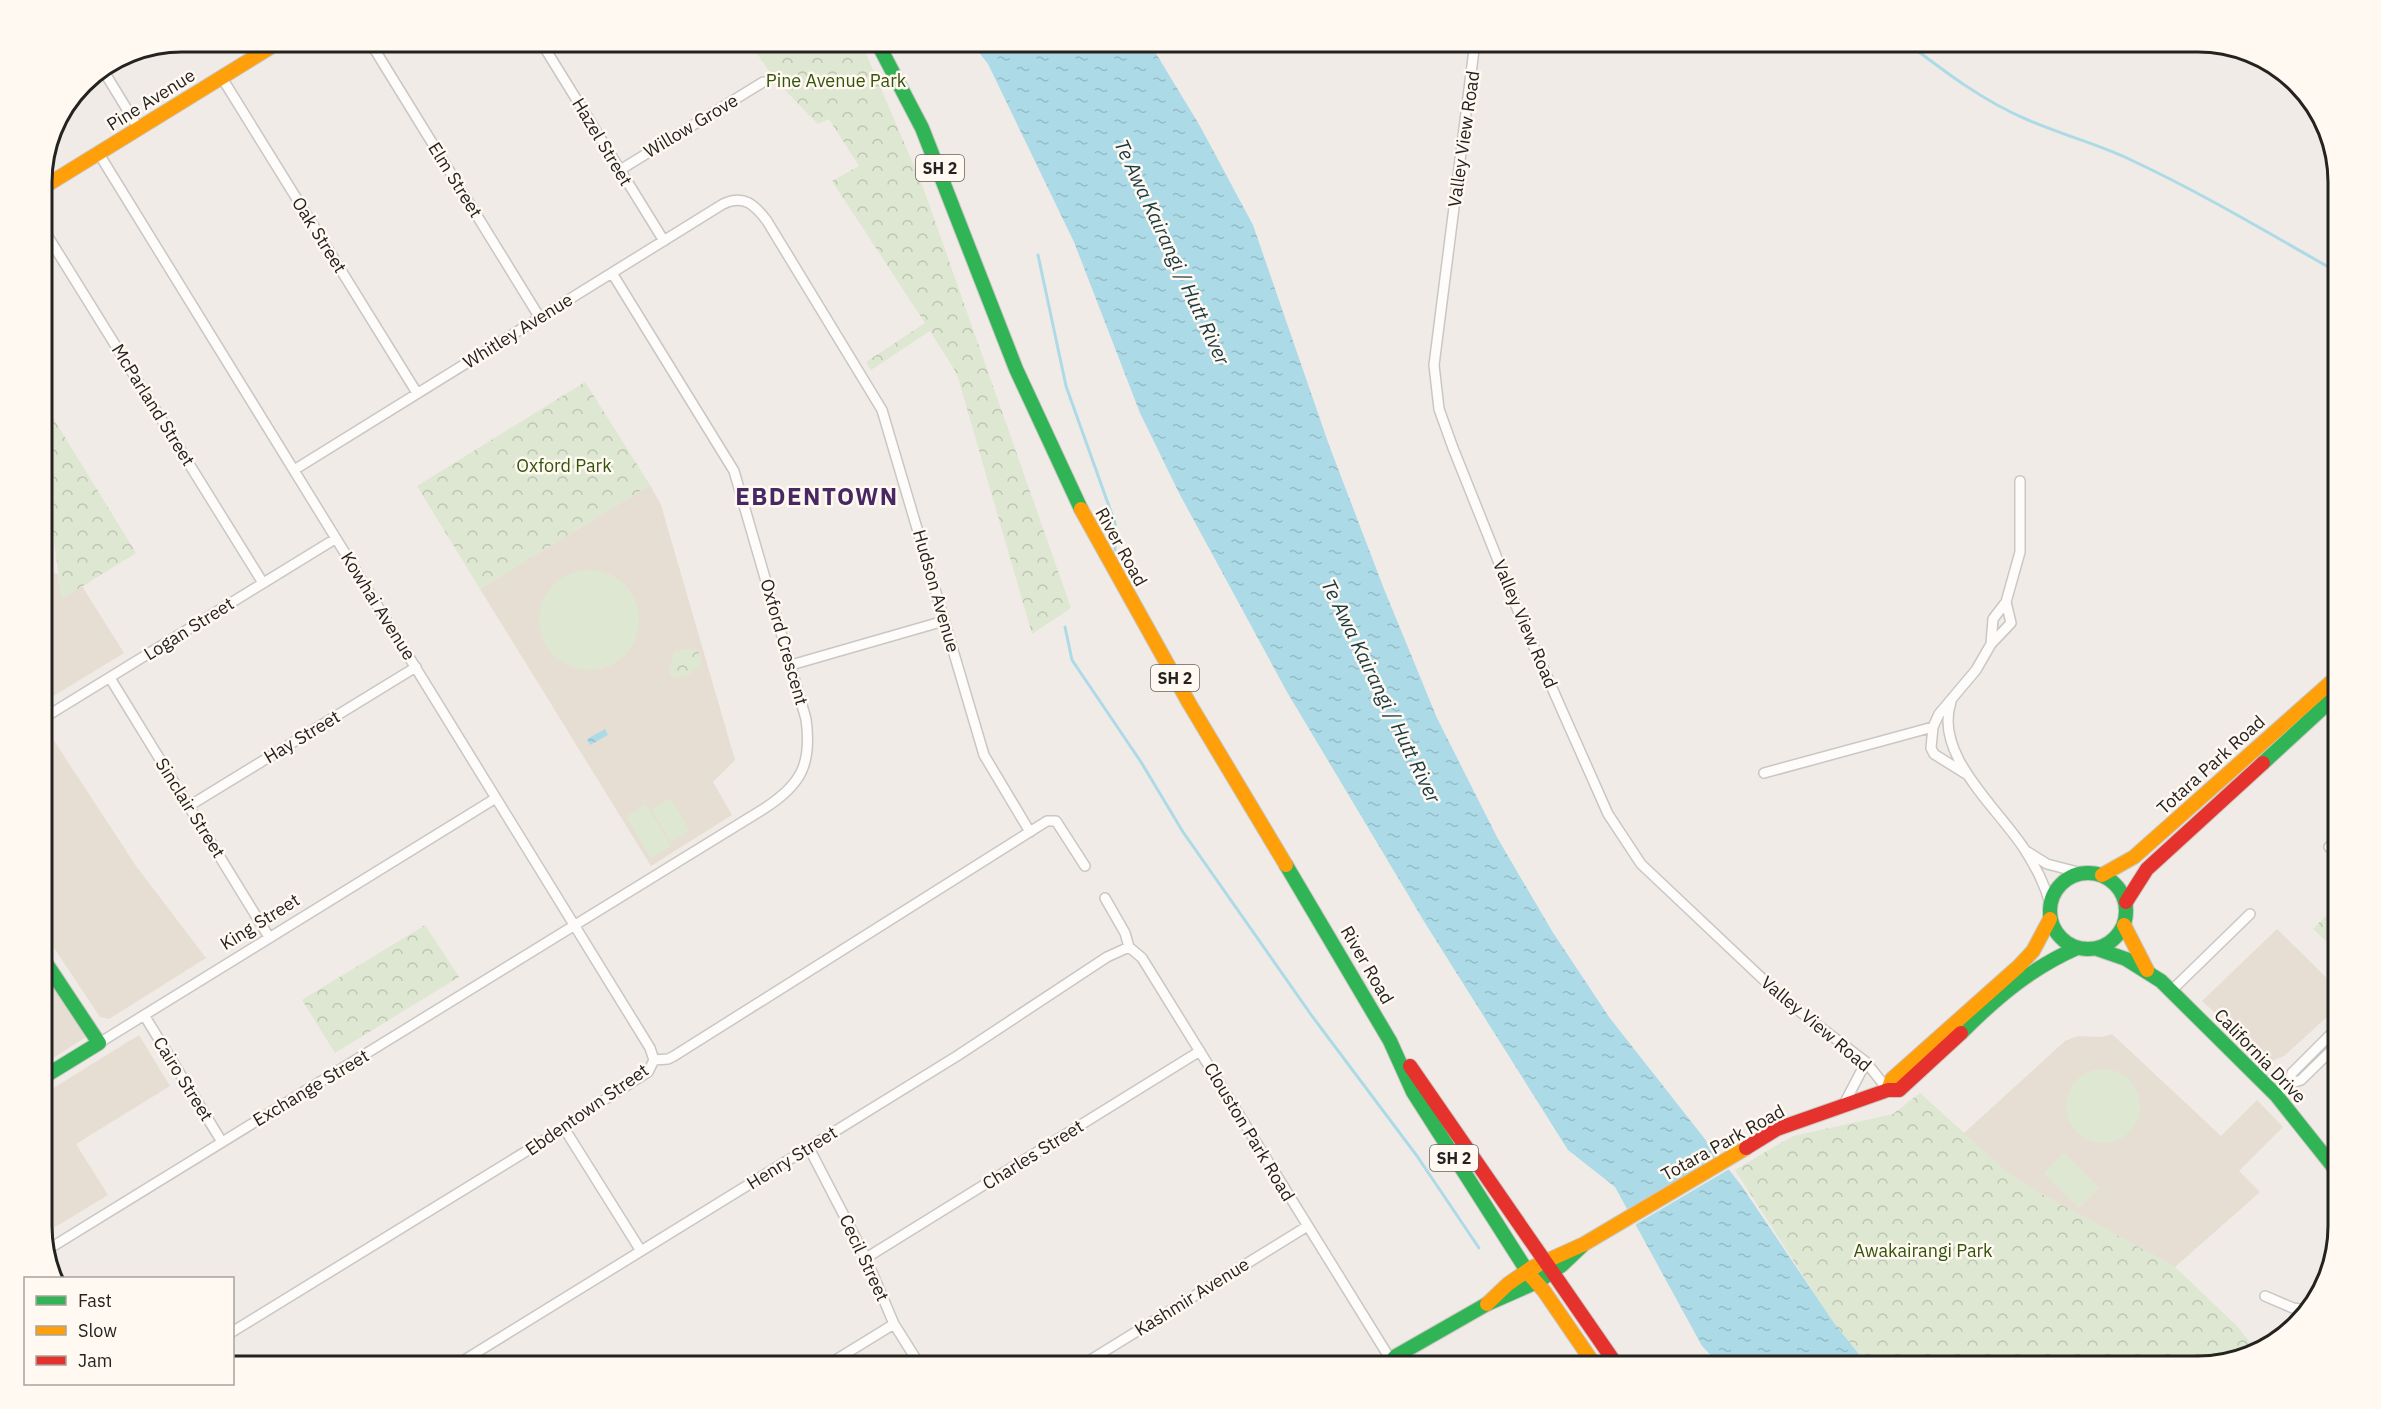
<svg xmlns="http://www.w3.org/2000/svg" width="2381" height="1409" font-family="'IBM Plex Sans',sans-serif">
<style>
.built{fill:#e6ded3}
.green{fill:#dee7d1}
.park{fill:url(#park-crowns)}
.water{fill:url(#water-ripples)}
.pier{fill:#f0ebe6}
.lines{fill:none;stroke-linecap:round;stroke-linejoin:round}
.stream{stroke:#acdbe7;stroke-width:3}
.street-casing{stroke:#cac7c3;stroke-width:12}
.fast-casing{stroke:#cac7c3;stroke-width:16}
.slow-casing{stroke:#cac7c3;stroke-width:16}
.jam-casing{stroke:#cac7c3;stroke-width:16}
.street{stroke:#fdfcfb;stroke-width:9}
.fast{stroke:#30b455;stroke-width:14}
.slow{stroke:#ff9f0a;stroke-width:14}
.jam{stroke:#e5322d;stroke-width:14}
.labels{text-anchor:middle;stroke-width:5;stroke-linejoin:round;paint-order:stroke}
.shield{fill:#fff9f2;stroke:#66635f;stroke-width:1.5}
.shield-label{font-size:16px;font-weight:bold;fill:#252320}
.park-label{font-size:18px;fill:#33530a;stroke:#fff9f2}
.street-label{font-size:18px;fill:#252320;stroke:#fff9f2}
.water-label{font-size:20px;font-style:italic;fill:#193a43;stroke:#fff9f2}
.district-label{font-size:24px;font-weight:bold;letter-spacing:1.5px;fill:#472862;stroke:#fff9f2}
.rim{fill:none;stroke:#252320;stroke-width:3}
</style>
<defs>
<pattern id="park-crowns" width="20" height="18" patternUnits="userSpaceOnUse" patternTransform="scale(1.5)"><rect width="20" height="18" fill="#dee7d1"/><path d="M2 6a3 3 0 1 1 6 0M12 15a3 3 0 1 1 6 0" fill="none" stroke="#bec6b3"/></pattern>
<pattern id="water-ripples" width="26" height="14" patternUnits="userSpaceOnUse" patternTransform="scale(1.5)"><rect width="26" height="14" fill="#acdbe7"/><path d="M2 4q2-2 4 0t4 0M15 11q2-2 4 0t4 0" fill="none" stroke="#94bcc6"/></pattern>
</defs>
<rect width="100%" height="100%" fill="#f0ebe6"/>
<!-- built -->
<path class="built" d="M650 485 661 505 735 760 713 782 732 815 651 866 480 589Z
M42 568 58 574 62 598 82 586 124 653 42 703Z
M49 733 136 866 206 958 109 1019 100 1017 42 930V739Z
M2277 929 2339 990V1006L2284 1056 2272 1061 2261 1055 2202 1001Z
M42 970 86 1037 42 1065Z
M2112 1034 2221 1136 2257 1100 2283 1127 2239 1171 2260 1192 2175 1267 2040 1193 2006 1172 1963 1134 2065 1041 2078 1036 2102 1037Z
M139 1035 170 1086 76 1144 108 1195 42 1235V1095Z"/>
<!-- green -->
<path class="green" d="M539 620a50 50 0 1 1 100 0a50 50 0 1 1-100 0Z
M670 798 690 831 671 842 652 810Z
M646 804 671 846 651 858 626 817Z
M2066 1106a37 37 0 1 1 74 0a37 37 0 1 1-74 0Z
M2064 1153 2099 1188 2079 1208 2044 1173Z"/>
<!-- park -->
<path class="park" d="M749 42H861L923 187 1071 608 1032 634 957 374 930 331 871 370 866 362 925 323 832 181 859 166 829 119 818 124 777 82Z
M585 382 650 485 480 589 417 486Z
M42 400 136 553 62 599 49 505 42 495Z
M684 649 698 650 702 665 685 677 673 678 669 674 674 652Z
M2339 902V953L2313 929Z
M425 925 459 977 335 1053 302 1000Z
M1920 1093 2007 1172 2040 1193 2175 1267 2236 1325 2257 1351 2198 1367H1862L1735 1170 1793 1136 1893 1114Z"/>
<!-- water -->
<path class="water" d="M971 42H1149L1200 126 1253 225 1329 445 1384 589 1437 718 1498 839 1552 931 1609 1017 1741 1185 1834 1323 1869 1367H1722L1702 1346 1615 1187 1568 1150 1425 923 1287 692 1179 493 1140 413 1074 242 988 64Z
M605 729 608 735 590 745 587 739Z"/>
<!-- pier -->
<path class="pier" d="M1721 1154 1731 1168 1633 1226 1625 1211Z"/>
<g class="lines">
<!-- stream -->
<path class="stream" d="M1906 42C1945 72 1983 101 2028 120 2062 135 2098 144 2131 160 2202 193 2270 234 2339 273
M1038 255 1066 386 1115 523V550
M1065 627 1072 660 1141 762 1183 832 1312 1016 1417 1156 1479 1248"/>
<defs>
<path id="street" d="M370 42 540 318
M541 42 664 241
M1475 42 1434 365 1439 409 1453 448 1521 618 1608 814 1641 864 1786 1001 1866 1062 1888 1090
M103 70 139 129
M222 78 417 393
M99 154 650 1048 654 1060
M620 170 763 82
M42 227 263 583
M294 470 723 204C744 194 755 205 767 221L882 410 984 755 1030 832
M1991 644 1993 619 2006 602 2020 552V481
M791 665 944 621
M110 678 269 937
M1951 702C1933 755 1999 809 2025 850 2036 868 2045 884 2050 904
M42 719 335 539
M1764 773 1933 727
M1966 774 1934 754 1931 748 1933 727 1939 714 1976 670 1991 644 2011 623 2006 602
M189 806 416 667
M2329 847 2339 838
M2028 852 2047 864 2082 873
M1105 898 1125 933 1129 947 1142 958 1394 1365
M2171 991 2250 914
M144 1015 222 1142
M99 1043 496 798
M654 1060 668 1059 674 1056 1047 821H1056L1085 866
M2289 1084 2301 1080 2339 1043
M2276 1095 2289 1084 2292 1073 2339 1026
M1843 1106 1866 1062
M564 1128 641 1251
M809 1148 866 1258 894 1324 921 1367
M47 1250 765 808C802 784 812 763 806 719L734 471 612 273
M866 1258 1200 1051
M2265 1296 2293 1308 2307 1310
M232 1332 564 1128 576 1118 648 1072 654 1060
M453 1367 957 1056 1107 957 1129 947
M824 1367 894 1324
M1079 1367 1306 1227"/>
<path id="fast" d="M877 42 922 128 1016 369 1081 509
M2263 763 2339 693
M1286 865 1390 1041 1413 1092 1529 1274
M2050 911a38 38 0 1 1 76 0a38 38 0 1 1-76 0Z
M2097 949 2126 959 2161 981 2276 1095 2339 1174
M42 957 99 1043 42 1078
M1961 1033C1996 998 2031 968 2077 948
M1386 1367 1396 1356 1487 1304 1539 1281 1562 1265 1582 1246"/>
<path id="slow" d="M42 188 279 42
M1081 509 1189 703 1286 865
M2102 875 2134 857 2339 675
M2124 925 2147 970
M1888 1090 1892 1079 2019 966 2033 951 2050 919
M1529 1274 1544 1291 1596 1367
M1487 1304 1508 1284 1531 1268 1584 1244 1746 1148"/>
<path id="jam" d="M2126 902 2147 869 2263 763
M1410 1066 1618 1367
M1746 1148 1777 1129 1888 1090H1899L1961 1033"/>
</defs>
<!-- street casing -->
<use href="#street" class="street-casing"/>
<!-- fast casing -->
<use href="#fast" class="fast-casing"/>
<!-- slow casing -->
<use href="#slow" class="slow-casing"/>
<!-- jam casing -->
<use href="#jam" class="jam-casing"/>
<!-- street -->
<use href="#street" class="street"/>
<!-- fast -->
<use href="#fast" class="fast"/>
<!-- slow -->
<use href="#slow" class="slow"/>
<!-- jam -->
<use href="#jam" class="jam"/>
</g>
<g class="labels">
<!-- shield labels -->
<g class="shield">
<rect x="916" y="155" width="48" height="26" rx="4.5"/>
<rect x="1151" y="665" width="48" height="26" rx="4.5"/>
<rect x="1430" y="1145" width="48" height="26" rx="4.5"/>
</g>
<g class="shield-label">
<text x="940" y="174">SH 2</text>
<text x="1175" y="684">SH 2</text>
<text x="1454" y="1164">SH 2</text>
</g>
<!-- park labels -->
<g class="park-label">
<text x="836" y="87">Pine Avenue Park</text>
<text x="564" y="472">Oxford Park</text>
<text x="1923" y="1257">Awakairangi Park</text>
</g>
<!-- street labels -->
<g class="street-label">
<text transform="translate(151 100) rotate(-32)" y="6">Pine Avenue</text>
<text transform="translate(691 126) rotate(-31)" y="6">Willow Grove</text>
<text transform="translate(1464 139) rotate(-82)" y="6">Valley View Road</text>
<text transform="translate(602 142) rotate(59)" y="6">Hazel Street</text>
<text transform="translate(455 180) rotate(58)" y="6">Elm Street</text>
<text transform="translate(319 235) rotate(58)" y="6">Oak Street</text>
<text transform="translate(518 331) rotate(-32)" y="6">Whitley Avenue</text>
<text transform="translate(153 405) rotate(58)" y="6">McParland Street</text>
<text transform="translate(1121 547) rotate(61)" y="6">River Road</text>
<text transform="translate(936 591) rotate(74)" y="6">Hudson Avenue</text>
<text transform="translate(378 606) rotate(58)" y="6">Kowhai Avenue</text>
<text transform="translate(1525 624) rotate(67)" y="6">Valley View Road</text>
<text transform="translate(189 629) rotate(-32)" y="6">Logan Street</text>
<text transform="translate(784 642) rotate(74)" y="6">Oxford Crescent</text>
<text transform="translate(302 737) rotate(-31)" y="6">Hay Street</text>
<text transform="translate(2211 765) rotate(-42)" y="6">Totara Park Road</text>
<text transform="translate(190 808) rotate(58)" y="6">Sinclair Street</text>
<text transform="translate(260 922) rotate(-32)" y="6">King Street</text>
<text transform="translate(1367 965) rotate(60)" y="6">River Road</text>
<text transform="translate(1816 1024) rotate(40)" y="6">Valley View Road</text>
<text transform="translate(2260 1056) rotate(46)" y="6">California Drive</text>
<text transform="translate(183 1079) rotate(58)" y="6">Cairo Street</text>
<text transform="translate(311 1088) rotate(-31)" y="6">Exchange Street</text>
<text transform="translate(587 1110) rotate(-35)" y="6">Ebdentown Street</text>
<text transform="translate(1249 1132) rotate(59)" y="6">Clouston Park Road</text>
<text transform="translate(1723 1143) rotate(-29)" y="6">Totara Park Road</text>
<text transform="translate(1033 1155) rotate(-32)" y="6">Charles Street</text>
<text transform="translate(792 1158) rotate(-32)" y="6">Henry Street</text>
<text transform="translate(864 1258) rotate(65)" y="6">Cecil Street</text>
<text transform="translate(1192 1297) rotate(-32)" y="6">Kashmir Avenue</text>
</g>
<!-- water labels -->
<g class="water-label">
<text transform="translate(1172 252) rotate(65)" y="7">Te Awa Kairangi / Hutt River</text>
<text transform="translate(1381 691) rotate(64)" y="7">Te Awa Kairangi / Hutt River</text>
</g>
<!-- district labels -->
<g class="district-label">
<text x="817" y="505">EBDENTOWN</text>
</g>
</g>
<!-- crop -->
<path d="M0 0H2381V1409H0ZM182 52H2198A130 130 0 0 1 2328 182V1226A130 130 0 0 1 2198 1356H182A130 130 0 0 1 52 1226V182A130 130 0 0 1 182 52Z" fill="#fff9f2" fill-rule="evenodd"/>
<path class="rim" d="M182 52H2198A130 130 0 0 1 2328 182V1226A130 130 0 0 1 2198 1356H182A130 130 0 0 1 52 1226V182A130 130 0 0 1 182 52Z"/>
<!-- legend -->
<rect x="24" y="1277" width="210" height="108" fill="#fff9f2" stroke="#a8a39e" stroke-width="1.5"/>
<rect x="36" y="1296" width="30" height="9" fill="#30b455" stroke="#a8a39e" stroke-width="1.5"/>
<text x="78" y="1307" font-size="18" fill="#252320">Fast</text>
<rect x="36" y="1326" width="30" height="9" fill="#ff9f0a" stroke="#a8a39e" stroke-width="1.5"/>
<text x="78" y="1337" font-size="18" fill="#252320">Slow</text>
<rect x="36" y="1356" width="30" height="9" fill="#e5322d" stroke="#a8a39e" stroke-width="1.5"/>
<text x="78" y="1367" font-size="18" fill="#252320">Jam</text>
</svg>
